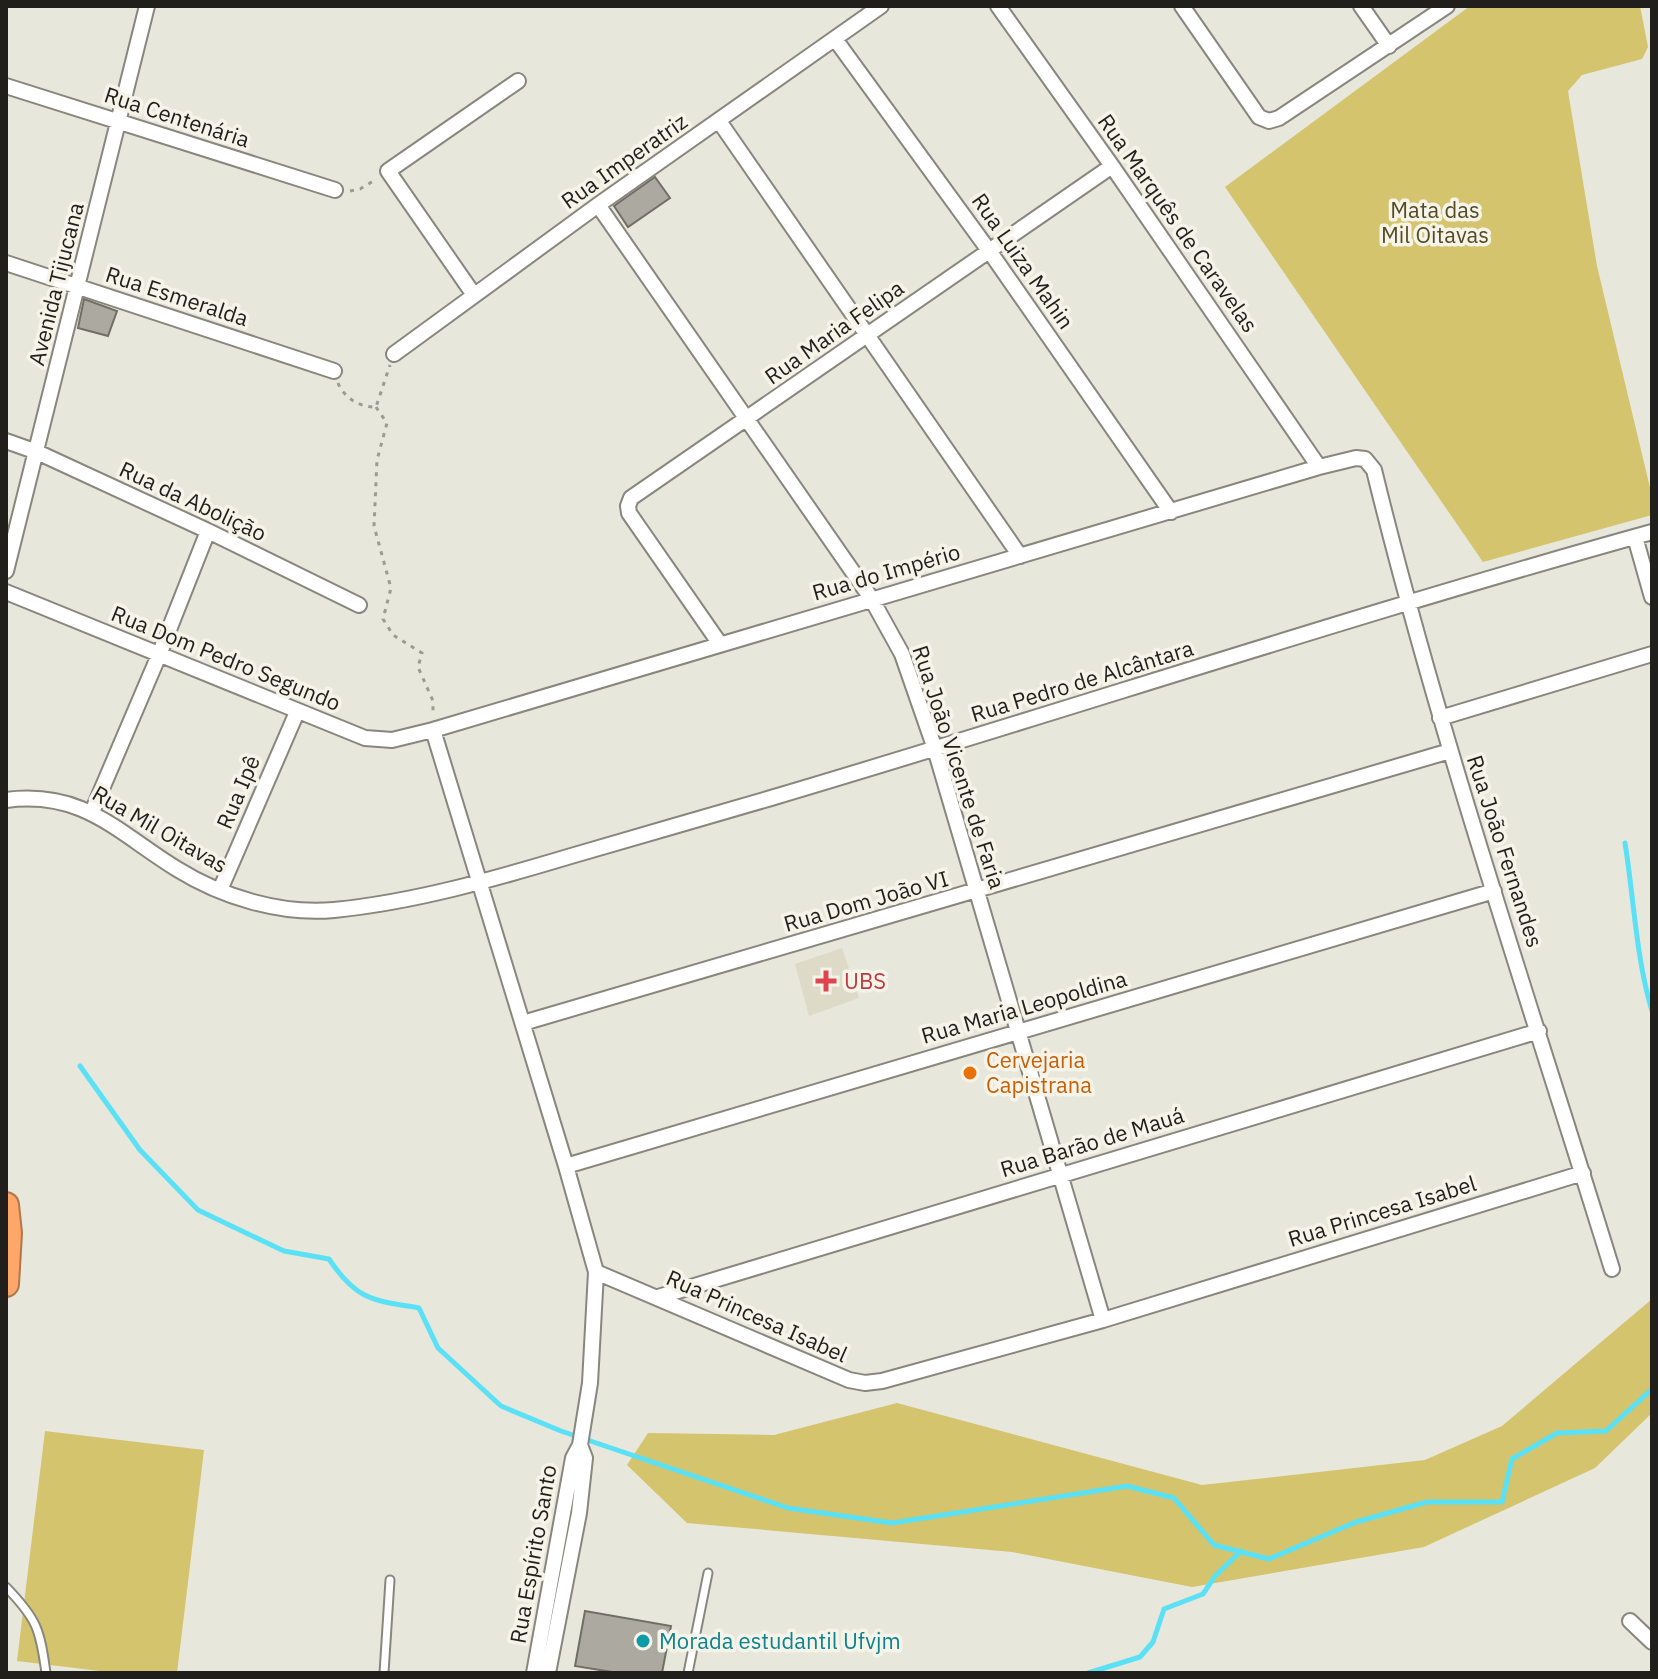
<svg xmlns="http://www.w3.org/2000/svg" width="1658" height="1679" font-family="'IBM Plex Sans',sans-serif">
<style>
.built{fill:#dddac8}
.green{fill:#d4c46d}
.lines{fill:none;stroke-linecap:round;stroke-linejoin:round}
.stream{stroke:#5ae1f6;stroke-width:5}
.building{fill:#acaaa0;stroke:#706f66;stroke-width:2}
.lane-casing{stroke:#88867d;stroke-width:11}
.street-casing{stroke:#88867d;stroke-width:18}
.highway-casing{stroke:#b0774d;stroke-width:28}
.path{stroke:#9c9b93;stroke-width:3;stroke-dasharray:4 6;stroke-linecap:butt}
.lane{stroke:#fff;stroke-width:7}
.street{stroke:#fff;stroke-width:14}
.highway{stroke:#fea768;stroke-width:24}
.health-dot{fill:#e0444e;stroke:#f6f4e9;stroke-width:3}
.food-dot{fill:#e8710a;stroke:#f6f4e9;stroke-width:3}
.culture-dot{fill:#0f9aa8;stroke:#f6f4e9;stroke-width:3}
.labels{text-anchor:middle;stroke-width:7;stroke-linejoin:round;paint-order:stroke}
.street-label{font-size:22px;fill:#201f1b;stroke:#f6f4e9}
.park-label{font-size:22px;fill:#534b23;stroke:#f6f4e9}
.health-label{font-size:22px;fill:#be3a42;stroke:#f6f4e9;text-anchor:start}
.food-label{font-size:22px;fill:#c56008;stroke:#f6f4e9;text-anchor:start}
.culture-label{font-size:22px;fill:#0d838f;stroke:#f6f4e9;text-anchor:start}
</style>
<rect width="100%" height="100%" fill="#e8e7dc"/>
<!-- built -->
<path class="built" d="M842 948 859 998 809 1016 795 964Z"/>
<!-- green -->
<path class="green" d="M1470 6H1640L1648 47 1642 59 1582 75 1568 91 1597 266 1652 496V515L1483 562 1225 187Z
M1652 1299V1413L1595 1468 1424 1547 1192 1587 1012 1552 687 1523 627 1465 648 1433 774 1435 897 1403 1202 1485 1425 1460 1502 1426Z
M45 1431 204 1450 177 1673H116L17 1661Z"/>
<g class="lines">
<!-- stream -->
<path class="stream" d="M1625 843C1634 899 1636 958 1652 1011
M80 1066 140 1150 198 1210 284 1251 329 1259C357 1301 373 1300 419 1308L438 1348 501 1406 561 1431 788 1508 892 1523 1127 1486 1174 1498 1214 1545 1269 1559 1356 1522 1427 1502H1502L1512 1459 1557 1433 1606 1431 1652 1389
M1088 1673 1140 1657 1153 1642 1164 1609 1203 1594 1215 1576 1241 1551"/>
</g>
<!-- building -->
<path class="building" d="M655 177 670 198 628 227 614 206Z
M84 299 117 311 108 336 78 328Z
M585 1611 671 1626 662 1673H618L575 1666Z"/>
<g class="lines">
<defs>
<path id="lane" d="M6 1587C37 1619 40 1629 46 1673
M384 1673 390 1580
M688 1673 708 1573"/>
<path id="street" d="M998 6 1112 166 1319 467
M1182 6 1259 117 1269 121 1279 118 1447 6
M1361 6 1389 46
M835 39 990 252 1171 512
M6 86 335 190
M719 121 1020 556
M598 205 871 598 902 654 935 749 1103 1320
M6 263 334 371
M474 295 388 171 518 81
M394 354 598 205 881 6
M6 441 37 452 208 531 359 605
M1635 537 1652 597
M6 571 147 6
M6 592 365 738 392 740 433 730 1319 467 1356 458 1365 459 1374 470C1440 740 1530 1003 1612 1269
M720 644 629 513 628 506 631 498 1112 166
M1440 718 1652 654
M433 730 566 1166 596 1272 849 1380 865 1383 882 1381 1103 1320 1583 1173
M6 800C83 790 117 832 177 869 222 897 281 915 334 910 415 902 494 879 571 856 638 837 704 817 771 798 1065 711 1356 614 1652 532
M92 812 159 655 208 531
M220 890 297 712
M523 1023 1450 751
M566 1166 1494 891
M658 1297 1539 1031
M1630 1621 1652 1642
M534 1673 573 1458 580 1445 590 1383 596 1272
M548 1673 579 1513 585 1458 580 1445"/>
<path id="highway" d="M6 1205 9 1233 6 1284"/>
</defs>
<!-- lane casing -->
<use href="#lane" class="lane-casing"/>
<!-- street casing -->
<use href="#street" class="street-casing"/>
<!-- highway casing -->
<use href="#highway" class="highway-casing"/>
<!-- path -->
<path class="path" d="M350 191 360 189 375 180
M338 383C344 398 361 408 376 407L390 365
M376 407 387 423 377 460 374 526 391 588 383 619 393 635 422 653 418 667 433 701V713"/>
<!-- lane -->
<use href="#lane" class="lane"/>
<!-- street -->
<use href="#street" class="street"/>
<!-- highway -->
<use href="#highway" class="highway"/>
</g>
<!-- markers -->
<path class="health-dot" d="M822 969h8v8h8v8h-8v8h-8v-8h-8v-8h8z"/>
<circle class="food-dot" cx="970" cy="1073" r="8"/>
<circle class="culture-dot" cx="643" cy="1641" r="8"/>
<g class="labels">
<!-- street labels -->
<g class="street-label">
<text transform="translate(177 117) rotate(18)" y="8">Rua Centenária</text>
<text transform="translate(624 161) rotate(-35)" y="8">Rua Imperatriz</text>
<text transform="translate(1178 223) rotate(55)" y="8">Rua Marquês de Caravelas</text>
<text transform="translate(1023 261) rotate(55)" y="8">Rua Luiza Mahin</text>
<text transform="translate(56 284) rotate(-76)" y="8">Avenida Tijucana</text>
<text transform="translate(177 296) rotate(18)" y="8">Rua Esmeralda</text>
<text transform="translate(834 332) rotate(-35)" y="8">Rua Maria Felipa</text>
<text transform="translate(193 501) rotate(25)" y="8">Rua da Abolição</text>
<text transform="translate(886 572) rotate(-16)" y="8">Rua do Império</text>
<text transform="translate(226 658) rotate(22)" y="8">Rua Dom Pedro Segundo</text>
<text transform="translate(1082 681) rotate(-17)" y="8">Rua Pedro de Alcântara</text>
<text transform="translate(959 767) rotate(72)" y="8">Rua João Vicente de Faria</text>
<text transform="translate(238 792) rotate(-67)" y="8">Rua Ipê</text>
<text transform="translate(160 829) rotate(30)" y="8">Rua Mil Oitavas</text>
<text transform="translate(1505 851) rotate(72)" y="8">Rua João Fernandes</text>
<text transform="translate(866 901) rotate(-16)" y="8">Rua Dom João VI</text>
<text transform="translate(1024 1007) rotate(-16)" y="8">Rua Maria Leopoldina</text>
<text transform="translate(1092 1142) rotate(-17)" y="8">Rua Barão de Mauá</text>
<text transform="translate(1382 1211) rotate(-17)" y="8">Rua Princesa Isabel</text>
<text transform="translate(757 1316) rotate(24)" y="8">Rua Princesa Isabel</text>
<text transform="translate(533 1554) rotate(-80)" y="8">Rua Espírito Santo</text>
</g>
<!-- park labels -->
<g class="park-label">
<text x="1435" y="218">Mata das<tspan x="1435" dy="25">Mil Oitavas</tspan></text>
</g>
<!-- health labels -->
<g class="health-label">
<text x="844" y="989">UBS</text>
</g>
<!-- food labels -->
<g class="food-label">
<text x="986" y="1068">Cervejaria<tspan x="986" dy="25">Capistrana</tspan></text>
</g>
<!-- culture labels -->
<g class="culture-label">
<text x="659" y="1649">Morada estudantil Ufvjm</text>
</g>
</g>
<!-- border -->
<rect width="1658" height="1679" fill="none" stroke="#201f1b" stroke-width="16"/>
</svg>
